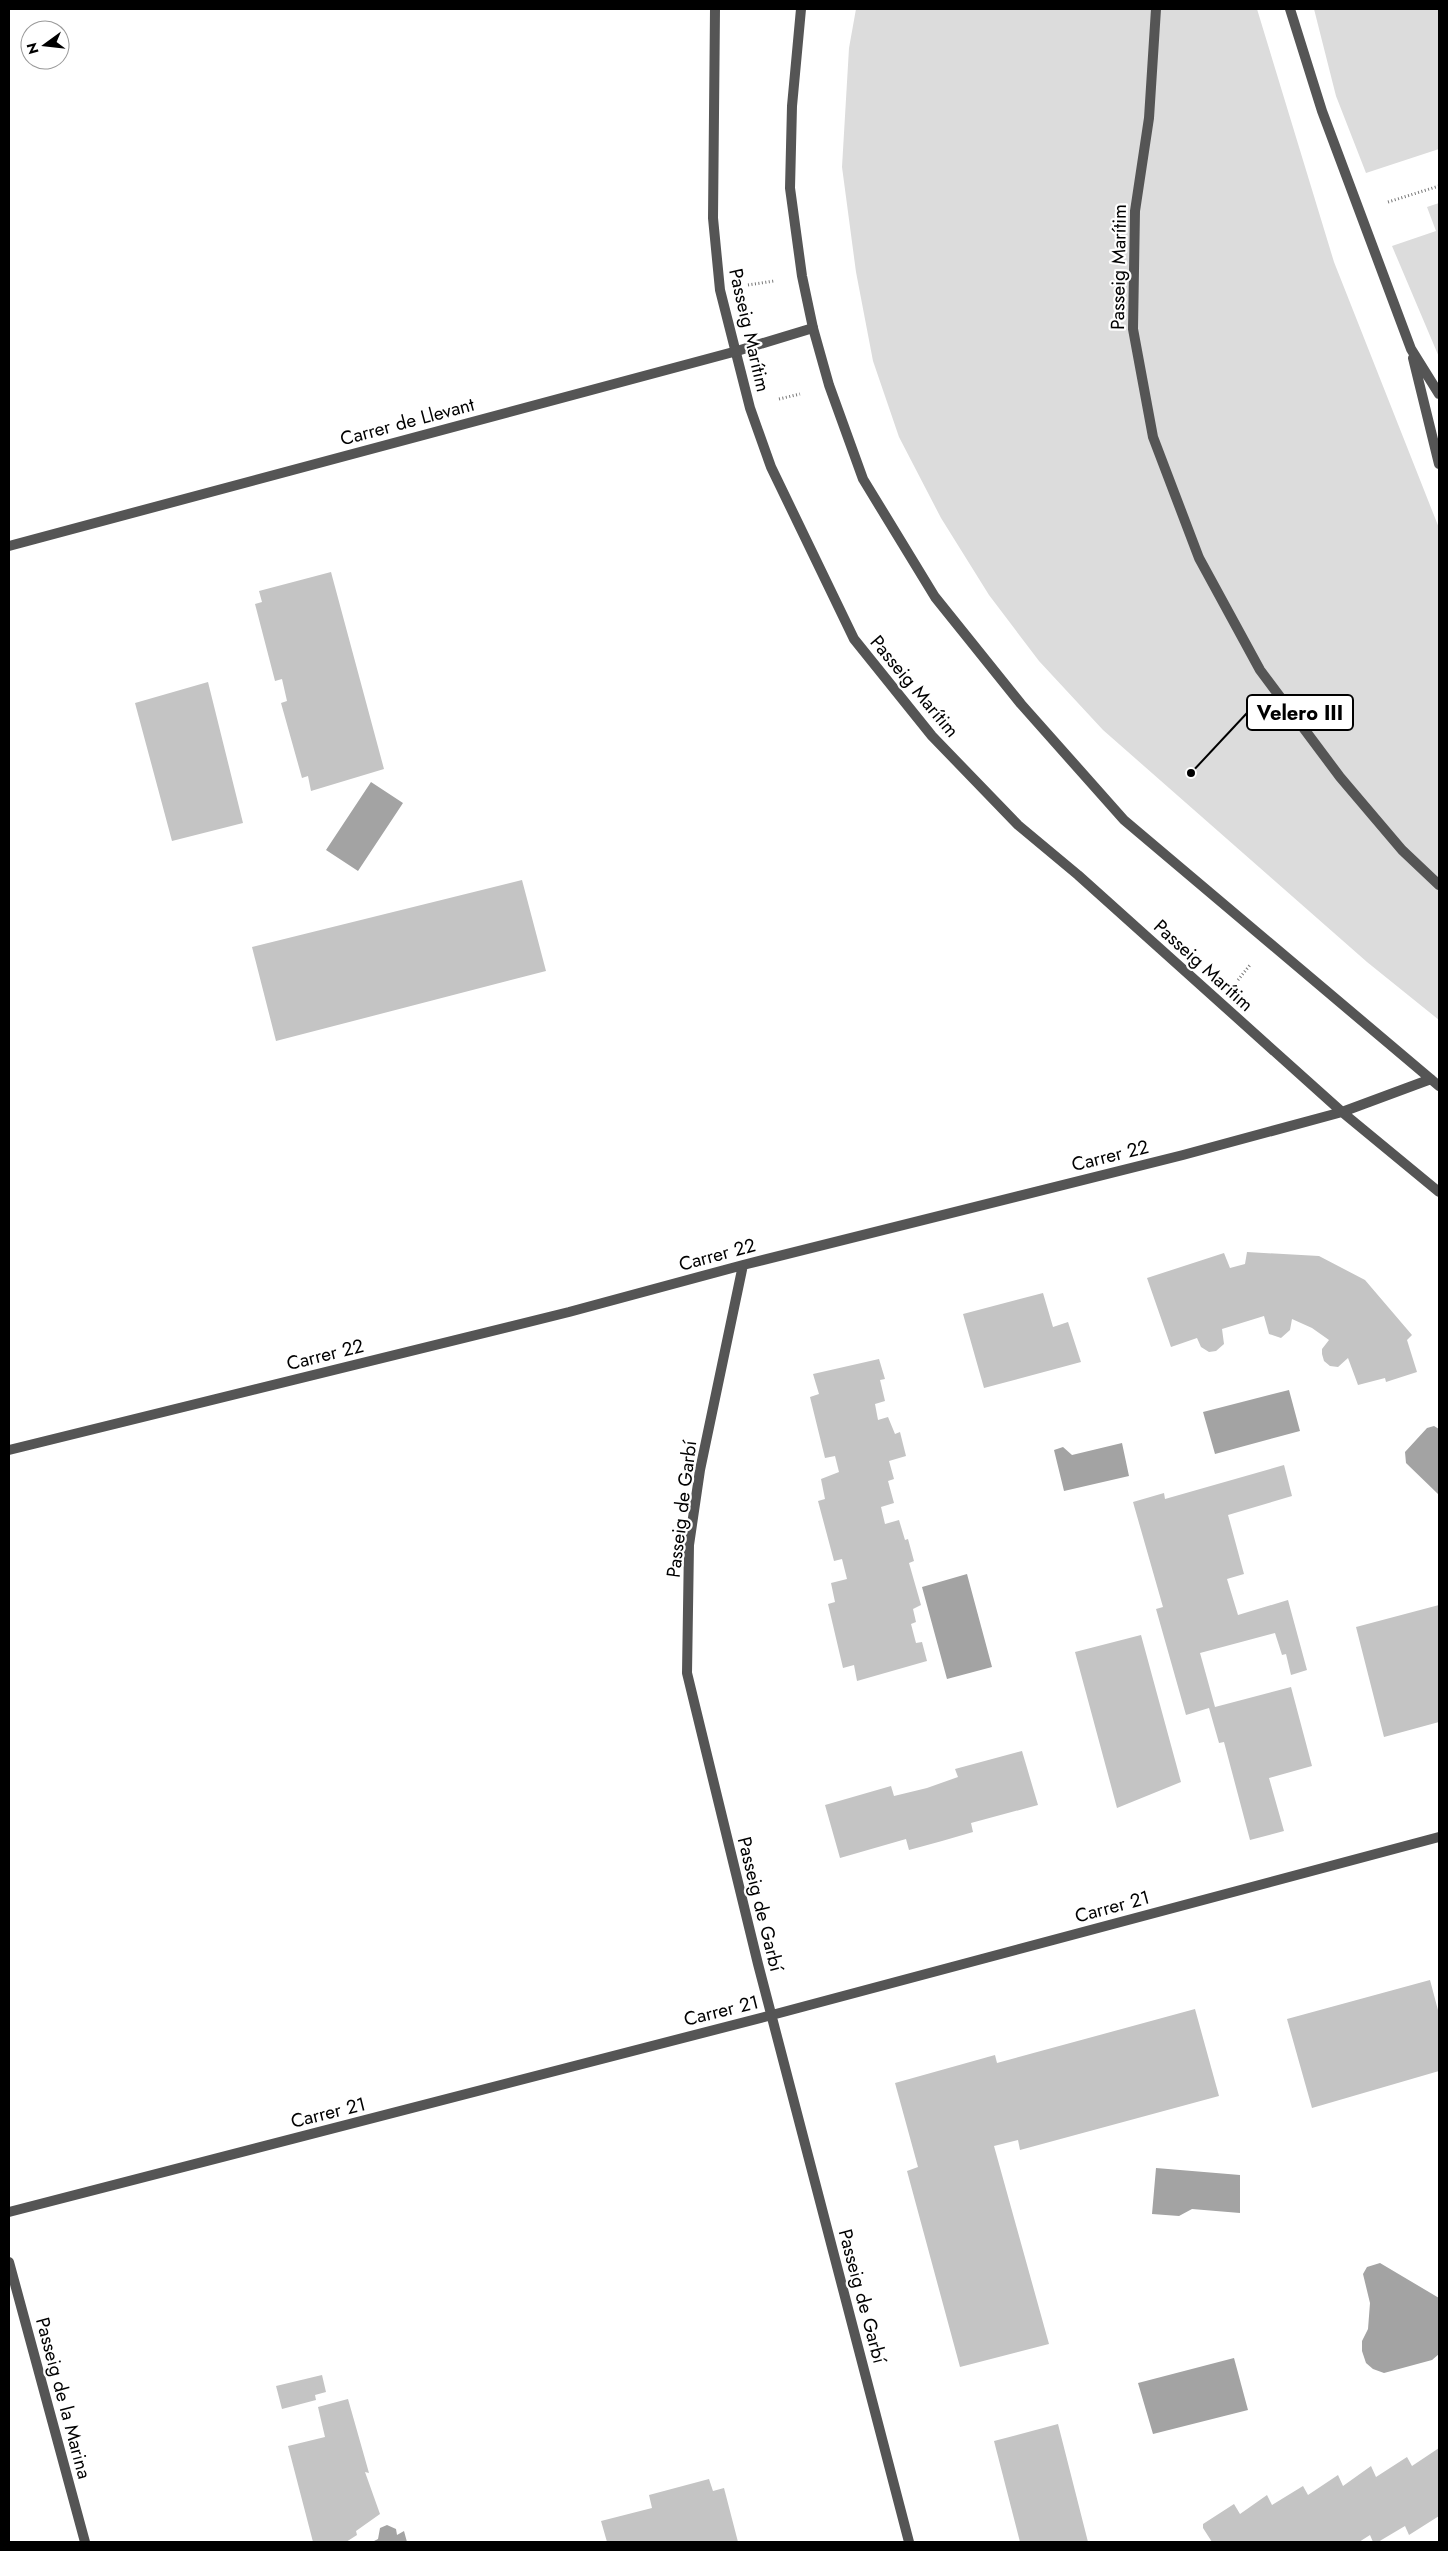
<svg xmlns="http://www.w3.org/2000/svg" width="1448" height="2551" font-family="Jost,sans-serif">
<style>
.green{fill:#dcdcdc}
.water{fill:#a3a3a3}
.building{fill:#c4c4c4}
.lines{fill:none;stroke-linecap:round;stroke-linejoin:round}
.path{stroke:#777;stroke-width:3;stroke-dasharray:1 2.5;stroke-linecap:butt}
.pedestrian{stroke:#555;stroke-width:10}
.minor{stroke:#555;stroke-width:10}
.tertiary{stroke:#555;stroke-width:10}
.labels{text-anchor:middle;stroke-width:4.5;stroke-linejoin:round;paint-order:stroke}
.street-label{font-size:19px;fill:#000;stroke:#fff}
.leader{fill:none;stroke:#000;stroke-width:2}
.callout-dot{fill:#000;stroke:#fff;stroke-width:2}
.callout{fill:#fff;stroke:#000;stroke-width:2}
.callout-label{font-size:20px;text-anchor:middle;font-weight:bold;fill:#000}
</style>
<rect width="100%" height="100%" fill="#fff"/>
<!-- green -->
<path class="green" d="M856 9H1257L1334 262 1439 528V1020L1367 962 1103 730 1039 661 989 595 941 518 899 437 873 361 856 272 842 167 849 48Z
M1314 9H1439V149L1366 173 1336 96Z
M1439 203V357L1392 246 1436 231 1427 207Z"/>
<!-- water -->
<path class="water" d="M371 782 403 803 358 871 326 850Z
M1289 1390 1300 1431 1215 1454 1203 1412Z
M1434 1426 1439 1429V1495L1406 1463 1405 1452 1427 1428Z
M1122 1443 1129 1476 1064 1491 1054 1450 1063 1447 1072 1455Z
M967 1574 992 1667 947 1679 922 1587Z
M1156 2168 1240 2175V2213L1192 2209 1179 2216 1152 2214Z
M1380 2263 1439 2298V2354L1432 2360 1384 2373 1373 2369 1366 2363 1362 2351V2341L1368 2329 1370 2303 1363 2274 1367 2267Z
M1234 2358 1248 2410 1153 2434 1138 2383Z
M387 2525 396 2529 397 2535 404 2531 407 2542H372L378 2539 380 2528Z"/>
<!-- building -->
<path class="building" d="M331 572 384 769 311 791 308 776 302 778 281 703 287 701 282 679 275 681 255 604 262 602 259 591Z
M208 682 243 823 172 841 135 703Z
M522 880 546 971 276 1041 252 947Z
M1247 1252 1319 1256 1365 1280 1412 1335 1407 1340 1417 1372 1386 1382 1385 1378 1358 1385 1348 1358 1338 1367 1330 1366 1324 1361 1322 1354V1349L1329 1340 1312 1328 1292 1319 1290 1330 1281 1338 1269 1334 1264 1316 1222 1329 1224 1344 1216 1351 1209 1352 1201 1347 1197 1338 1171 1347 1147 1278 1224 1253 1230 1268 1245 1264Z
M1043 1293 1053 1327 1068 1322 1081 1362 984 1388 963 1314Z
M879 1359 885 1379 880 1380 885 1401 875 1404 878 1420 888 1417 895 1434 900 1432 906 1456 889 1461 894 1479 888 1481 894 1503 881 1507 885 1524 899 1520 905 1540 908 1539 914 1561 909 1563 921 1605 913 1609 916 1622 911 1624 916 1643 922 1642 927 1661 857 1681 854 1665 843 1668 828 1604 835 1602 831 1583 847 1579 842 1559 834 1561 818 1501 825 1499 821 1479 839 1472 835 1456 825 1458 810 1397 819 1394 813 1374Z
M1284 1465 1292 1496 1228 1515 1244 1574 1227 1579 1238 1615 1288 1600 1307 1670 1291 1675 1286 1654 1282 1655 1275 1633 1200 1653 1215 1707 1291 1687 1312 1766 1269 1778 1284 1831 1250 1840 1224 1742 1219 1743 1209 1708 1186 1715 1156 1609 1163 1607 1133 1502 1164 1493 1165 1499Z
M1439 1605V1722L1384 1737 1356 1627Z
M1141 1635 1181 1782 1117 1808 1075 1652Z
M1022 1751 1038 1805 971 1823 973 1832 942 1841 909 1850 906 1839 840 1858 825 1805 891 1786 894 1796 927 1788 958 1777 955 1769Z
M1430 1980 1439 2014V2071L1312 2108 1287 2019Z
M1195 2009 1219 2096 1020 2150 1018 2140 994 2146 1049 2344 960 2367 907 2171 918 2167 895 2083 995 2055 997 2063Z
M322 2375 326 2392 315 2395 316 2400 282 2409 276 2386Z
M348 2399 369 2473 365 2472 380 2514 356 2531 357 2535 346 2542H313L288 2446 325 2437 318 2407Z
M1058 2424 1088 2542H1020L994 2441Z
M1439 2448V2516L1409 2535 1405 2526 1378 2542H1373L1370 2535 1359 2542H1212L1203 2528V2524L1234 2504 1240 2514 1267 2495 1272 2505 1303 2486 1308 2495 1338 2475 1343 2486 1371 2466 1376 2477 1407 2457 1412 2466Z
M709 2479 713 2491 724 2488 738 2542H607L601 2521 652 2508 649 2495Z"/>
<g class="lines">
<!-- path -->
<path class="path" d="M1388 202 1439 186
M748 285 774 281
M779 399 800 394
M1238 980 1250 965"/>
<!-- pedestrian -->
<path class="pedestrian" d="M1156 9 1149 118 1135 211 1133 329 1153 437 1199 558 1260 670 1340 777 1402 850 1439 885
M1290 9 1322 111 1411 349 1439 394
M1413 358 1439 464"/>
<!-- minor -->
<path class="minor" d="M715 9 713 218 720 290 750 408 771 467 854 639 932 736 1018 825 1078 875 1342 1112 1439 1192
M801 9 792 106 790 188 802 276 813 328 829 385 863 479 935 597 1021 704 1124 820 1439 1086
M743 1265 700 1470 689 1545 687 1673 758 1964 909 2542
M9 1450 569 1312 743 1265 1183 1155 1342 1112 1431 1079
M9 2212 772 2015 1439 1837
M9 2262 85 2542"/>
<!-- tertiary -->
<path class="tertiary" d="M9 546 737 351 813 328"/>
</g>
<g class="labels">
<!-- street labels -->
<g class="street-label">
<text transform="translate(1118 267) rotate(-89)" y="7">Passeig Marítim</text>
<text transform="translate(750 330) rotate(77)" y="7">Passeig Marítim</text>
<text transform="translate(407 421) rotate(-15)" y="7">Carrer de Llevant</text>
<text transform="translate(915 686) rotate(50)" y="7">Passeig Marítim</text>
<text transform="translate(1204 965) rotate(42)" y="7">Passeig Marítim</text>
<text transform="translate(1110 1155) rotate(-14)" y="7">Carrer 22</text>
<text transform="translate(717 1254) rotate(-15)" y="7">Carrer 22</text>
<text transform="translate(325 1354) rotate(-14)" y="7">Carrer 22</text>
<text transform="translate(681 1509) rotate(-83)" y="7">Passeig de Garbí</text>
<text transform="translate(761 1904) rotate(76)" y="7">Passeig de Garbí</text>
<text transform="translate(1112 1906) rotate(-15)" y="7">Carrer 21</text>
<text transform="translate(721 2010) rotate(-14)" y="7">Carrer 21</text>
<text transform="translate(328 2112) rotate(-14)" y="7">Carrer 21</text>
<text transform="translate(863 2296) rotate(75)" y="7">Passeig de Garbí</text>
<text transform="translate(64 2398) rotate(75)" y="7">Passeig de la Marina</text>
</g>
</g>
<!-- callouts -->
<path class="leader" d="M1191 773L1247 713"/>
<circle class="callout-dot" cx="1191" cy="773" r="5"/>
<rect class="callout" x="1247" y="695" width="106" height="35" rx="5"/>
<g class="callout-label">
<text x="1300" y="720">Velero III</text>
</g>
<!-- border -->
<rect width="1448" height="2551" fill="none" stroke="#000000" stroke-width="20"/>
<!-- north arrow -->
<g transform="translate(45 45) rotate(255)"><circle r="24" fill="#ffffff" stroke="#999999"/>
<path d="M0-4L9 19L0 12L-9 19Z" fill="#000000"/>
<text y="-8" font-size="14" font-weight="bold" text-anchor="middle" fill="#000000">N</text>
</g>
</svg>
